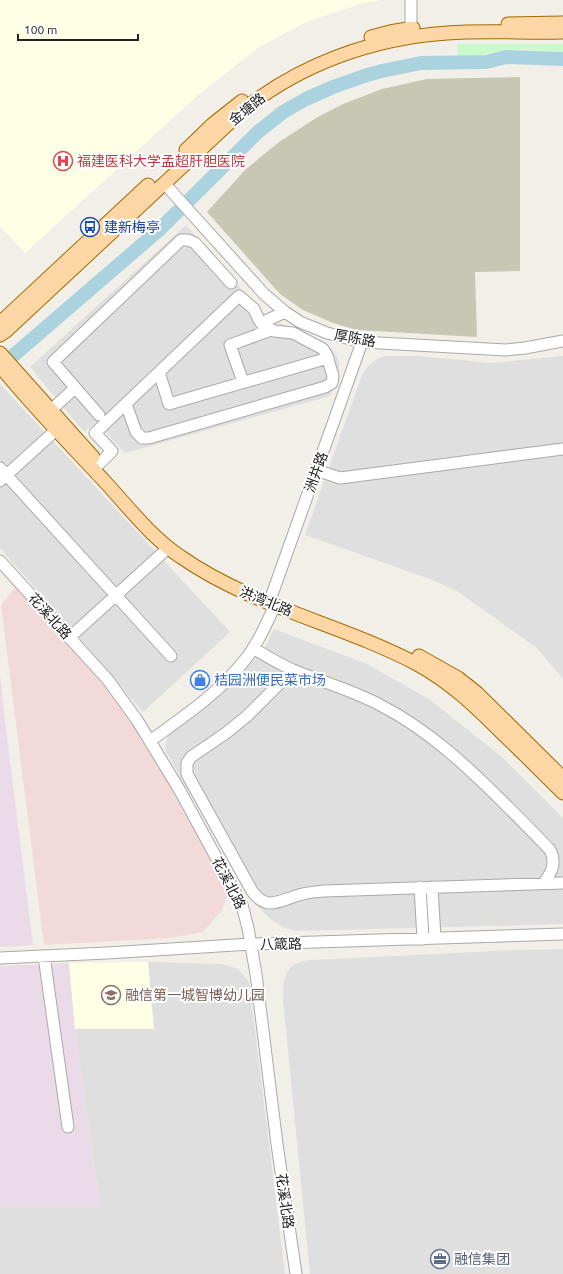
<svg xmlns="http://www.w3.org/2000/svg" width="563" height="1274" font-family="Ubuntu,'Noto Sans SC',sans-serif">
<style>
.residential{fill:#e0dfdf}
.commercial{fill:#f2dad9}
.industrial{fill:#ebdbe8}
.education{fill:#ffffe5}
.construction{fill:#c7c7b4}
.park{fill:#c8facc}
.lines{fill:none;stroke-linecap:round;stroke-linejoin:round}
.river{stroke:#aad3df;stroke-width:14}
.minor-casing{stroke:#a9a9a9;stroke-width:13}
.major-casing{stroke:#a06b00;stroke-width:15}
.minor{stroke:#fff;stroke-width:11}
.major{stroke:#fcd6a4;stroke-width:13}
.labels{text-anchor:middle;stroke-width:4;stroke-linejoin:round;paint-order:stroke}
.street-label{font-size:14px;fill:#222;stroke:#fff}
.health-label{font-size:14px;fill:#be3a42;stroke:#fff;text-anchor:start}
.transit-label{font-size:14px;fill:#164399;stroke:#fff;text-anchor:start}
.shop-label{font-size:14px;fill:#366cbe;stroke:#fff;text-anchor:start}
.education-label{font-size:14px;fill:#785e54;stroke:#fff;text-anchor:start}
.service-label{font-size:14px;fill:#4e5e75;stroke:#fff;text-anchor:start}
</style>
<rect width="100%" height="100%" fill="#f2efe9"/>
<!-- residential -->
<path class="residential" d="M186 225 241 289 258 305 262 315 277 324 278 322 331 348 338 358 339 363V373L330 396 125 453 96 422 84 432 30 367Z
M384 356H418L491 363 563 356V679L537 648 457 591 430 579 305 535 362 375 369 365 377 359Z
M0 384 230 632 143 712 0 548Z
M274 629 367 664 429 699 502 757 563 818V924L295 931 283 927 272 920 262 911 254 901 207 823 166 752 165 748 167 738 171 733 207 705 257 657 264 649Z
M563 949V1274H310L283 1000V985L287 972 293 965 303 961 313 960 517 950Z
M148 962 222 964 238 969 249 982 285 1274H0V1207H100L75 1029H153Z"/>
<!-- commercial -->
<path class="commercial" d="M17 585 109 690 146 744 222 878 228 893 222 910 203 932 169 938 44 945 1 605Z"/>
<!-- industrial -->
<path class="industrial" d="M0 674 4 713 33 945 0 947Z
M69 963 75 1029 100 1207H0V966Z"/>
<!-- education -->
<path class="education" d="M0 0H382L364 3 320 17 304 23 259 47 197 96 25 253 0 226Z
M148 962 154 1029H75L69 963Z"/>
<!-- construction -->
<path class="construction" d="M520 77V271L475 272 477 337 357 330 333 323 303 310 280 294 207 212 245 170 279 142 316 118 343 104 382 89 427 79Z"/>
<!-- park -->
<path class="park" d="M457 44H563V52L523 49 505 50 479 55H458Z"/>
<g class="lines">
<!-- river -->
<path class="river" d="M0 367 159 230 258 132 283 112 306 99 333 87 367 75 382 71 421 63 486 62 506 57 563 59"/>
<defs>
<path id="minor" d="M411 0V35
M164 183 264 294 285 312 300 322 327 333 362 342 506 350 525 348 563 341
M261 323 285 312
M159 372 169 404 328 358
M243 382 230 345 271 330
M51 410 75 388
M99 415 53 362 181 240H188L195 243 231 283
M99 464 112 451 95 433 239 296 254 309 259 320 264 326 274 331 293 333 323 349 327 356 333 376 332 383 325 387 149 438H142L136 432 126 404
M0 468 171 656
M316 470 340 478 563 449
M0 481 56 430
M0 561 108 680 137 720 179 789 242 905 248 928 256 974 277 1144 296 1274
M269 603 362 342
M69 638 168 548
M253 648C266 656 279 664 293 670 322 682 352 690 380 705 429 730 469 768 508 807 522 821 536 835 550 850 557 863 551 873 544 883
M293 670 247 716 226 733 191 757 187 763V774L252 891C267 912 280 900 299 895 308 892 316 892 324 891L563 883
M150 741C183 717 218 694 244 661 257 645 266 625 275 605
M420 887 423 939
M432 887 435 938
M44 956 68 1127
M0 958 107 953 251 944 563 934"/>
<path id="major" d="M508 24 563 23
M371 37 390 32 413 28
M186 150 213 124 242 101
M0 323 148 185
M0 335 6 331 242 111C300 64 373 38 447 33 485 30 525 33 563 32
M0 353 93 457
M0 366C33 407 71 445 107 484 130 509 152 538 181 557 253 607 341 624 417 664 450 682 475 706 501 732 522 752 542 772 563 793
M419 656 458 678 477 693 563 778"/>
</defs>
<!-- minor casing -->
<use href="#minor" class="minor-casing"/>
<!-- major casing -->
<use href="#major" class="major-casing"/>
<!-- minor -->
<use href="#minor" class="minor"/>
<!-- major -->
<use href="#major" class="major"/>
</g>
<!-- icons -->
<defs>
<symbol id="hospital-ring" viewBox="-11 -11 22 22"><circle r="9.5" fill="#fff" stroke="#e0444e" stroke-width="1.5"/><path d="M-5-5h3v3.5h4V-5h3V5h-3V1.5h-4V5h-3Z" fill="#e0444e"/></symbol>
<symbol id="bus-ring" viewBox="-11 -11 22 22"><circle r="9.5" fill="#fff" stroke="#1a4fb4" stroke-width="1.5"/><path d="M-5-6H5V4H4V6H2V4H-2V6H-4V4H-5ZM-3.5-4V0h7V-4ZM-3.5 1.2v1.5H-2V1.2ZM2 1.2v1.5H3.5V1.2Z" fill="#1a4fb4"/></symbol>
<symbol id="shop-ring" viewBox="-11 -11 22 22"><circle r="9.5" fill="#fff" stroke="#3f7fe0" stroke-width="1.5"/><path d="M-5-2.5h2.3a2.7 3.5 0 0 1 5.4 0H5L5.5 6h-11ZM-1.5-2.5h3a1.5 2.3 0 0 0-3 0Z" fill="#3f7fe0"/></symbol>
<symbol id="school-ring" viewBox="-11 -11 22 22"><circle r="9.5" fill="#fff" stroke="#8d6e63" stroke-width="1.5"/><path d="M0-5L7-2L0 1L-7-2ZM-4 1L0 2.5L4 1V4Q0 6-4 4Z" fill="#8d6e63"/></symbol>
<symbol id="office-ring" viewBox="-11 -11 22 22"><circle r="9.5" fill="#fff" stroke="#5c6f8a" stroke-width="1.5"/><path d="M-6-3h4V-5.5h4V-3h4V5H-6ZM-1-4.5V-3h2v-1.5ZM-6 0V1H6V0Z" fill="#5c6f8a"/></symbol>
</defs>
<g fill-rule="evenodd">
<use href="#hospital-ring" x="52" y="150" width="22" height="22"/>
<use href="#bus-ring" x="79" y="216" width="22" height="22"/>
<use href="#shop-ring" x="189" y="669" width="22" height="22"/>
<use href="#school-ring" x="100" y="984" width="22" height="22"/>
<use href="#office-ring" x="429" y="1248" width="22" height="22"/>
</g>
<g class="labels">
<!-- street labels -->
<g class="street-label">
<text transform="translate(247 109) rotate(-39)" y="5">金塘路</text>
<text transform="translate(355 338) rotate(10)" y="5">厚陈路</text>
<text transform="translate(316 472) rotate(-70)" y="5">洲井路</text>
<text transform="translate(266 601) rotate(22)" y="5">洪湾北路</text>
<text transform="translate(50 616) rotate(48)" y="5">花溪北路</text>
<text transform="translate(229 883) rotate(63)" y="5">花溪北路</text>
<text transform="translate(281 944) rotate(-1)" y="5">八箴路</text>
<text transform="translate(285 1201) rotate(82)" y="5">花溪北路</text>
</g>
<!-- health labels -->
<g class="health-label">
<text x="77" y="166">福建医科大学孟超肝胆医院</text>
</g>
<!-- transit labels -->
<g class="transit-label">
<text x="104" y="232">建新梅亭</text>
</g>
<!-- shop labels -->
<g class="shop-label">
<text x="214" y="685">桔园洲便民菜市场</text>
</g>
<!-- education labels -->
<g class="education-label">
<text x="125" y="1000">融信第一城智博幼儿园</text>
</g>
<!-- service labels -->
<g class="service-label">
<text x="454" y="1264">融信集团</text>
</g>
</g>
<!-- scale -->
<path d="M18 34v6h120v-6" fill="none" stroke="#222222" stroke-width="2"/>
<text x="24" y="34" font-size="12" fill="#222222" stroke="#ffffff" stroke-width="3" paint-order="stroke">100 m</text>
</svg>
